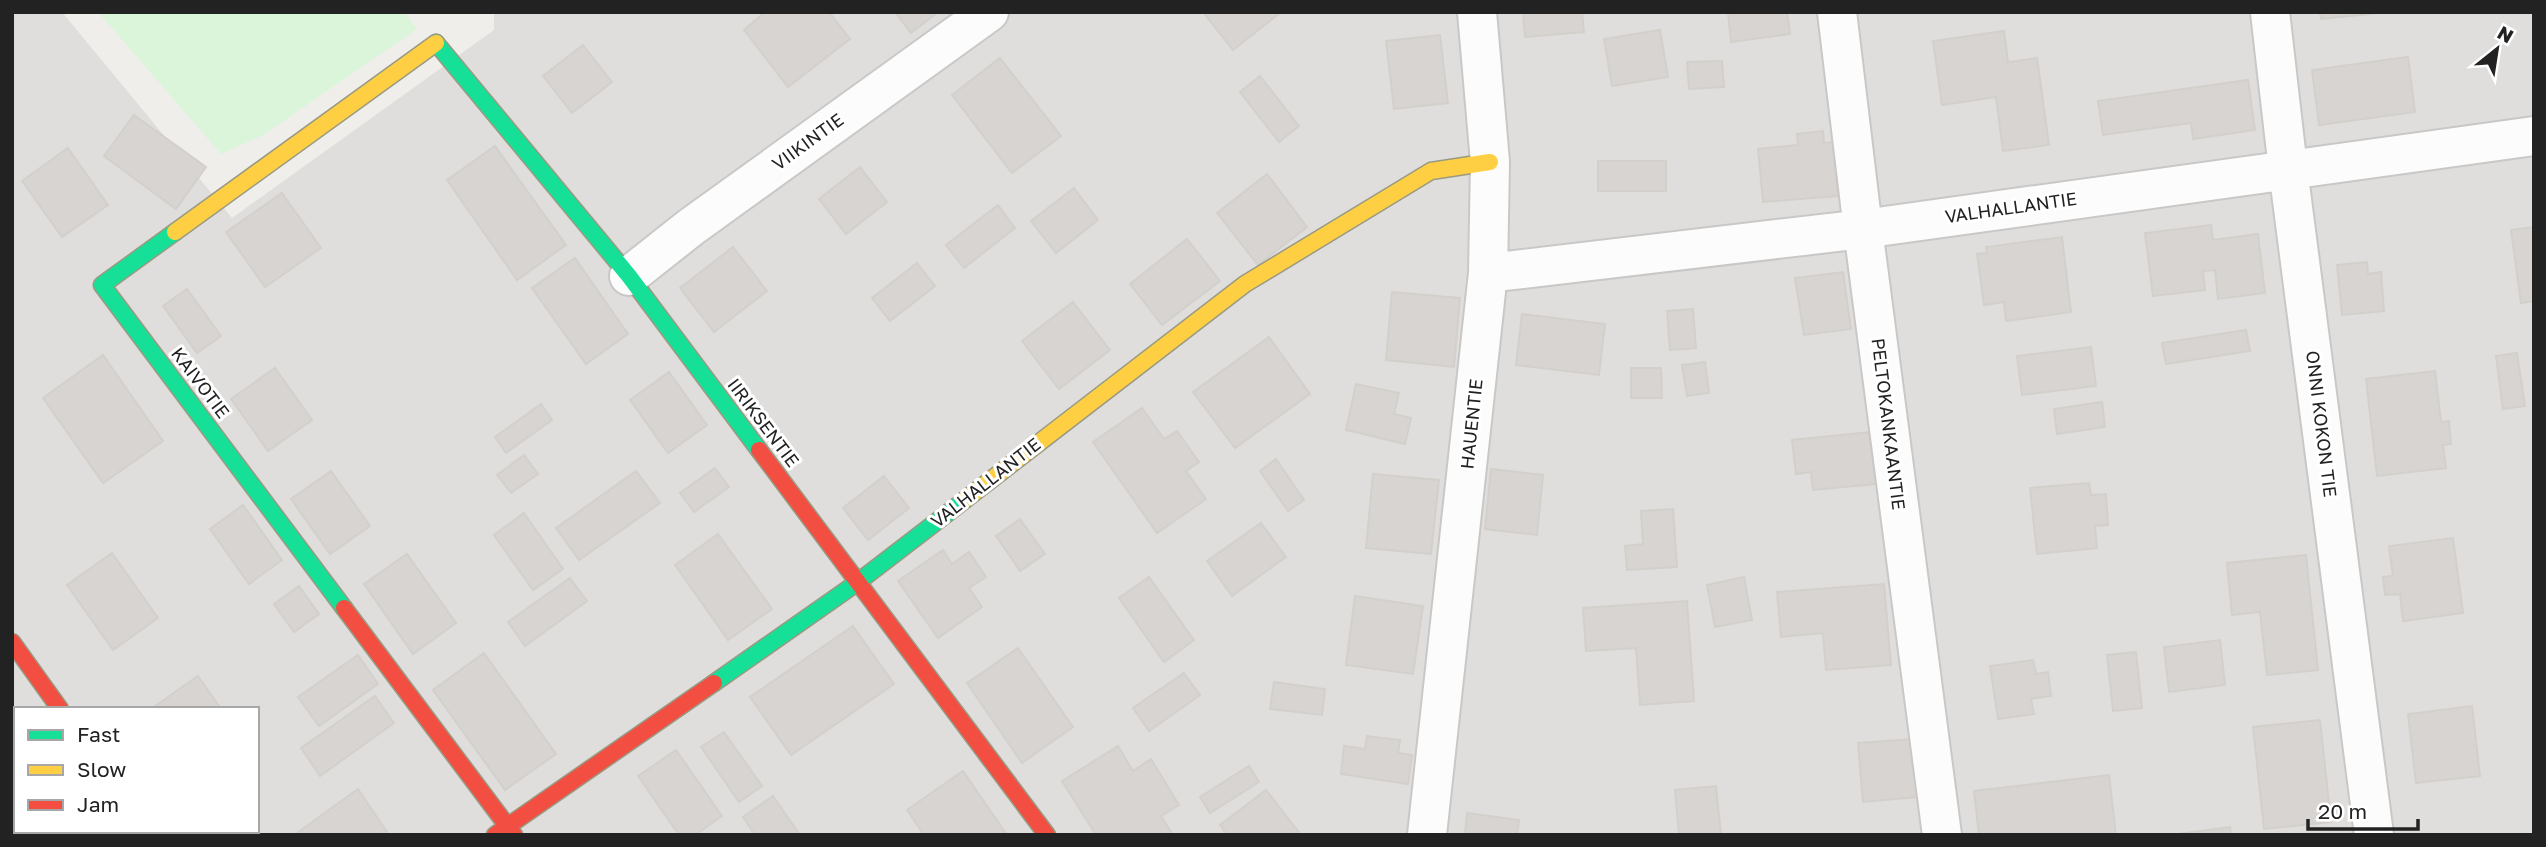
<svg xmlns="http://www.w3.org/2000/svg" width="2546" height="847" font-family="'Golos Text',sans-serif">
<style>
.residential{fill:#dfdedc;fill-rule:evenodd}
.park{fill:#daf5da}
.building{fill:#d7d4d2;stroke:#d3d0cc;stroke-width:2}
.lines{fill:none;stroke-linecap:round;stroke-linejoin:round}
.street-casing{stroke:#c9c8c7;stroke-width:42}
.fast-casing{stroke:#999a82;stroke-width:19}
.slow-casing{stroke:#999a82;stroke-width:19}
.jam-casing{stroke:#999a82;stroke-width:19}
.street{stroke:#fdfcfc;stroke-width:38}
.fast{stroke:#16e098;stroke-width:16}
.slow{stroke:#ffcf43;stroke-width:16}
.jam{stroke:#f24e42;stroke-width:16}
.labels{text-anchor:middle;stroke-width:6;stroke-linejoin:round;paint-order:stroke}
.street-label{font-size:18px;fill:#222;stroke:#fff}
</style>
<rect width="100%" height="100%" fill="#f0eeeb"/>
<!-- residential -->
<path class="residential" d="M12 12H62L232 218 494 30V12H2534V835H12ZM16 709H257V831H16Z"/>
<!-- park -->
<path class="park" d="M98 12H404L417 29 263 135 221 154Z"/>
<!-- building -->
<path class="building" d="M765 12H829L850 39 788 87 744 30Z
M895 12H938L911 33Z
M1203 12H1281L1233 50Z
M1523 12H1582L1584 32 1525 37Z
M1728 12H1787L1790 34 1731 42Z
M2320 12H2380V13L2321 19Z
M1660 30 1668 77 1612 86 1604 39Z
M2004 31 2008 62 2037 58 2049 145 2003 151 1996 97 1942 105 1933 41Z
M1440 35 1448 103 1394 109 1386 41Z
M583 45 612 82 572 113 543 76Z
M2408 57 2415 112 2319 125 2312 70Z
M1000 58 1061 136 1012 173 952 95Z
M1722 61 1724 87 1689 89 1687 62Z
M1260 76 1299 126 1279 142 1240 92Z
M2248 80 2255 130 2193 139 2191 123 2103 135 2098 101Z
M134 115 206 167 176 209 104 156Z
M1823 131 1824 143 1833 142 1838 196 1763 202 1758 149 1798 145 1797 134Z
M495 146 566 245 517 280 447 180Z
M68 148 108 205 62 237 22 181Z
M1598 161H1666V191H1598Z
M860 167 887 202 846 234 819 199Z
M1267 174 1307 227 1258 265 1217 213Z
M1074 188 1098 220 1056 253 1031 221Z
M282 193 321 248 265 287 226 232Z
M998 205 1015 228 964 268 946 245Z
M2211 225 2213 240 2258 234 2265 293 2218 299 2215 270 2203 271 2205 290 2153 296 2145 233Z
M2534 227V301L2521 303 2511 230Z
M2062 237 2071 312 2006 321 2004 302 1984 305 1977 254 1987 253 1986 247Z
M1187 239 1220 281 1162 325 1130 284Z
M733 247 767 291 714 332 680 288Z
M575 258 628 334 586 364 532 288Z
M2367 262 2368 274 2381 272 2384 311 2342 315 2337 265Z
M917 263 935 286 890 321 872 298Z
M1843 272 1851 329 1804 335 1795 278Z
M187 289 221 336 197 353 163 306Z
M1392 292 1460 298 1454 367 1386 360Z
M1073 302 1110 350 1059 389 1022 341Z
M1693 309 1696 348 1670 350 1667 311Z
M1522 314 1605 324 1599 375 1516 365Z
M2246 330 2250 351 2166 364 2162 343Z
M1269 337 1310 394 1235 448 1193 392Z
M2091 347 2096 386 2022 395 2017 356Z
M2517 353 2525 406 2503 409 2496 356Z
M103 355 163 441 103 483 43 398Z
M1705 362 1709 393 1687 396 1682 365Z
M275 368 312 420 268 451 231 399Z
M1631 368H1661L1662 398H1631Z
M2435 371 2441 422 2449 421 2451 444 2443 445 2446 468 2377 476 2366 379Z
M669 372 707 425 668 453 630 400Z
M1356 384 1399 393 1394 414 1411 418 1405 444 1346 430Z
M2102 402 2105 427 2057 434 2054 409Z
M541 404 552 420 506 453 495 437Z
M1142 408 1164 439 1177 431 1199 462 1186 471 1206 499 1157 533 1093 442Z
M1870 432 1876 484 1813 490 1811 472 1796 474 1792 440Z
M524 455 538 474 511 493 497 475Z
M1276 459 1304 500 1288 511 1260 471Z
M715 468 729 487 694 512 680 493Z
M1491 469 1543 475 1537 535 1485 529Z
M331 471 370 526 330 554 291 499Z
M636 471 660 503 579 560 556 528Z
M1373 474 1439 480 1431 554 1366 548Z
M884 476 909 508 868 540 843 508Z
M2089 483 2091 495 2106 494 2108 525 2095 526 2097 548 2037 554 2030 488Z
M243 505 282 560 249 584 210 529Z
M1673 509 1677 567 1627 570 1625 546 1643 544 1641 511Z
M524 513 563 569 533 590 494 535Z
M1020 519 1045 554 1020 571 996 536Z
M1261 523 1286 557 1232 596 1207 561Z
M718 534 772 609 728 640 675 565Z
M2453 538 2463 613 2403 621 2400 594 2385 595 2383 577 2393 576 2389 546Z
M943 550 952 564 969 552 986 577 969 588 982 607 938 638 898 581Z
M112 553 158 618 113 650 67 585Z
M407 554 456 623 413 654 364 584Z
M2306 555 2318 670 2267 675 2260 612 2232 615 2227 563Z
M1149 577 1194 640 1164 662 1119 598Z
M1744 577 1752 620 1715 627 1707 585Z
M570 578 587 601 525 646 508 622Z
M1884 584 1891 665 1826 670 1823 633 1781 637 1777 592Z
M299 586 319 614 294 632 274 604Z
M1355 596 1423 606 1413 674 1346 665Z
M1687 601 1694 701 1640 705 1636 648 1586 651 1583 608Z
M853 626 894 684 791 755 750 697Z
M2220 640 2225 685 2169 692 2164 647Z
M1018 648 1073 727 1022 763 967 683Z
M2136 652 2142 708 2113 711 2107 655Z
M484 653 556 754 505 790 433 690Z
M358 655 378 684 319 726 298 697Z
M2033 660 2036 674 2048 672 2051 696 2031 699 2034 714 1998 719 1990 666Z
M1184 673 1200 695 1149 731 1133 708Z
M198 676 221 709H151Z
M1274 682 1325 689 1322 715 1270 709Z
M375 696 394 723 320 776 301 748Z
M2472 706 2480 776 2416 783 2408 714Z
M2320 720 2331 822 2264 829 2253 727Z
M724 732 762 786 739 802 701 747Z
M1367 736 1400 740 1398 753 1412 755 1408 784 1341 774 1344 746 1365 749Z
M1913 739 1918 797 1863 802 1858 743Z
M1118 746 1133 771 1151 759 1179 805 1161 816 1173 835H1096L1062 781Z
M676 750 722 816 695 835H679L638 776Z
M1249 766 1259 782 1210 813 1200 797Z
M963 771 1007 835H924L907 810Z
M2109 775 2116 835H1979L1974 791Z
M1716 786 1721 835H1679L1675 790Z
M358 789 389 835H298L297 833Z
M1266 790 1301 835H1227L1220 825Z
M773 796 800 835H755L743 817Z
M1467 813 1519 820 1517 835H1465Z
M2230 827 2231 835H2170Z"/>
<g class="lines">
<defs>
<path id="street" d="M1837 12 1863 229 1942 835
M2270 12 2288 169 2374 835
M1488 273 1863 229 2534 136
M629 276 691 227 989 12
M79 835 92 831
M1427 835 1488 273 1490 162 1477 12"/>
<path id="fast" d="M436 43 629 276 759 450
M175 232 102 285 344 608
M714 683 858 582 966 499"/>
<path id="slow" d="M175 232 436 43
M966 499 1245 284 1431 171 1490 162"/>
<path id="jam" d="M759 450 1047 835
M344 608 514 835
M12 642 60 709
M148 831 150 835
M495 835 714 683"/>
</defs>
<!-- street casing -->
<use href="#street" class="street-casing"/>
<!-- fast casing -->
<use href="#fast" class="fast-casing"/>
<!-- slow casing -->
<use href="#slow" class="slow-casing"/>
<!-- jam casing -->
<use href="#jam" class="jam-casing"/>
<!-- street -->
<use href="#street" class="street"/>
<!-- fast -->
<use href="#fast" class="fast"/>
<!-- slow -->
<use href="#slow" class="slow"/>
<!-- jam -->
<use href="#jam" class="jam"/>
</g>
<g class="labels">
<!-- street labels -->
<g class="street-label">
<text transform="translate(808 142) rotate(-36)" y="6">VIIKINTIE</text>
<text transform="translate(2011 208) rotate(-8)" y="6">VALHALLANTIE</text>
<text transform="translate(200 383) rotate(53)" y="6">KAIVOTIE</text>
<text transform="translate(763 423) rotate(53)" y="6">IIRIKSENTIE</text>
<text transform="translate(1472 424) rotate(-84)" y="6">HAUENTIE</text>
<text transform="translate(1888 424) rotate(83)" y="6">PELTOKANKAANTIE</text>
<text transform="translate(2321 424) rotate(83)" y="6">ONNI KOKON TIE</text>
<text transform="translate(986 483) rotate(-38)" y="6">VALHALLANTIE</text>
</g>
</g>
<!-- border -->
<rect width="2546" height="847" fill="none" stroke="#222222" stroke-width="28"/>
<!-- legend -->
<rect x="14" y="707" width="245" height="126" fill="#ffffff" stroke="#a7a7a7" stroke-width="2"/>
<rect x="28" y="730" width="35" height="10" fill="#16e098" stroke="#a7a7a7" stroke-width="2"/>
<text x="77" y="742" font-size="21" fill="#222222">Fast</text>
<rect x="28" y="765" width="35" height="10" fill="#ffcf43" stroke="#a7a7a7" stroke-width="2"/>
<text x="77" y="777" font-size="21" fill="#222222">Slow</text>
<rect x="28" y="800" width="35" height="10" fill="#f24e42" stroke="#a7a7a7" stroke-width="2"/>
<text x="77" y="812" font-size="21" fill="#222222">Jam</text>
<!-- north arrow -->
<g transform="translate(2497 49) rotate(30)" stroke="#ffffff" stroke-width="5" paint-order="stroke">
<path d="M0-5L12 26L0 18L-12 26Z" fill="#222222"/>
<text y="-10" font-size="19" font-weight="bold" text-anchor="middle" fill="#222222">N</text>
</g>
<!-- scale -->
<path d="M2308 819v10h110v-10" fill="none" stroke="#222222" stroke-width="3.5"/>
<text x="2318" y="819" font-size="21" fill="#222222" stroke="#ffffff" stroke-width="5" paint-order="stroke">20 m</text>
</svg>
